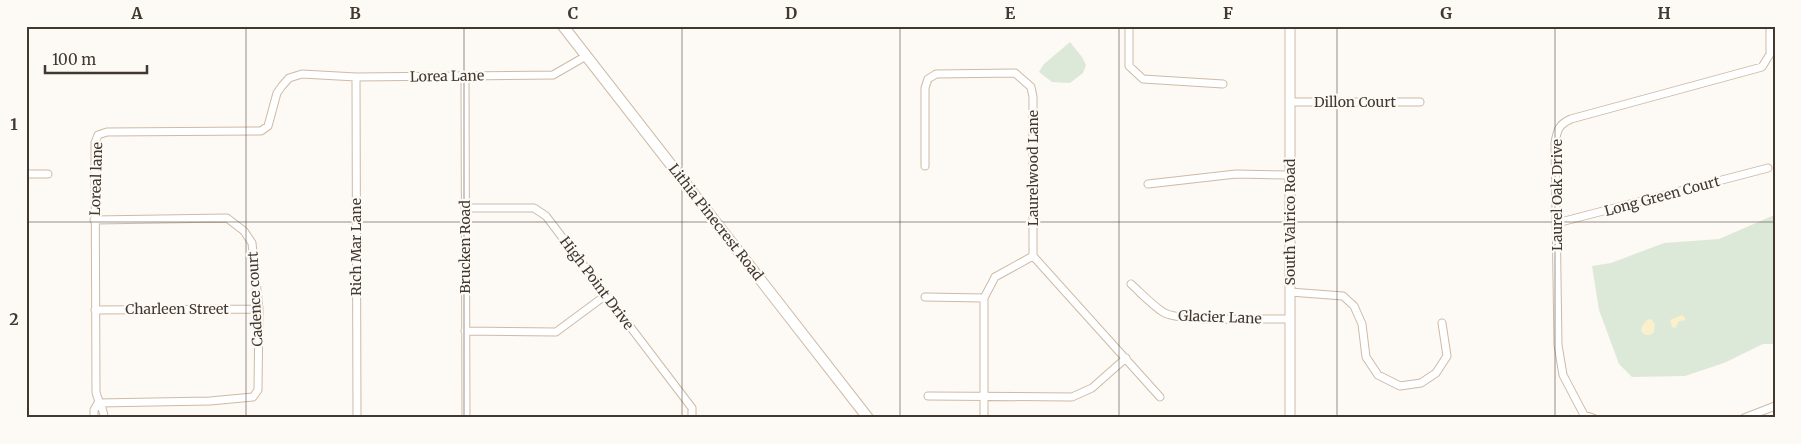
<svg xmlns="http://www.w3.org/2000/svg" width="1801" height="444" font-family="Merriweather,serif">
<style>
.green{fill:#dde9d8}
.sand{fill:#faf0cb}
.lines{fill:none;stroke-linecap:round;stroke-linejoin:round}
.minor-casing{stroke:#cebaa6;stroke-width:9}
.tertiary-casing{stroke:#cebaa6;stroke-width:11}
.secondary-casing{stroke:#cebaa6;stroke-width:12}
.minor{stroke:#fff;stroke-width:7}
.tertiary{stroke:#fff;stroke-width:9}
.secondary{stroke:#fff;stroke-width:10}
.grid{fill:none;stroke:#413830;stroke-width:1;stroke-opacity:0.55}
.labels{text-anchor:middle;stroke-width:4.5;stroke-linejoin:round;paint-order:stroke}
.street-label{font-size:14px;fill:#413830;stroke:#fdf9f5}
.neatline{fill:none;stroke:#413830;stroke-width:2}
.grid-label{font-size:16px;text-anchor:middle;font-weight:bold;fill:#413830}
</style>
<rect width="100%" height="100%" fill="#fdf9f5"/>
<!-- green -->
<path class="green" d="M1070 42 1082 57 1086 65 1083 73 1070 83 1052 82 1039 72 1044 64Z
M1772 216H1775V344H1763L1724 363 1685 376 1632 377 1619 364 1599 310 1592 266 1611 263 1664 243 1719 239Z"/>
<!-- sand -->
<path class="sand" d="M1682 315 1685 317V320L1678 322 1676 328 1672 327 1670 320Z
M1651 319 1655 324 1654 332 1650 335H1645L1641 331 1642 326 1647 320Z"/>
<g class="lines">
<defs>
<path id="minor" d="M1129 26V66L1143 79 1223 84
M465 76 466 418
M356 77 357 418
M1291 102H1420
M925 166V88L928 79 936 74 1015 73 1031 87 1033 97V256L1160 397
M26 174H48
M1148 184 1236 174 1290 175
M465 208H534L546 216 692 408V418
M94 220 227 218 244 231 252 243 259 309 258 390 253 397 210 401 98 403
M1557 223 1768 168
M1131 284C1141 293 1152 305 1163 312 1180 323 1264 318 1289 319
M1290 292 1343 296 1354 306 1362 324 1366 357 1378 375 1400 386 1421 383 1436 373 1447 356 1442 323
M925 297 984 298
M95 310 259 309
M465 331 556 332 606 295
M928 396 1072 397 1092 388 1126 358
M94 418V410L98 403
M104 418C104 408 98 402 96 392L95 143 98 135 107 132 261 131 268 126 277 93 282 86 289 78 302 74 356 77 553 75 586 56
M984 418V298L995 277 1033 256
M1593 418 1584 415 1563 375 1558 345 1555 143C1557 130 1559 124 1571 119L1762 67 1770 54V26
M1744 418 1775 406"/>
<path id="tertiary" d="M1290 26V418"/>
<path id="secondary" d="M563 26 868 418"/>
</defs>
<!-- minor casing -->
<use href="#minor" class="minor-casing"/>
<!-- tertiary casing -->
<use href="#tertiary" class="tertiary-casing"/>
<!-- secondary casing -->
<use href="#secondary" class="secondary-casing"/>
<!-- minor -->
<use href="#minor" class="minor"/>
<!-- tertiary -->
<use href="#tertiary" class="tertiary"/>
<!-- secondary -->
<use href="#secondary" class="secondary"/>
</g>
<!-- grid -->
<path class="grid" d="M246 26V418M464 26V418M682 26V418M900 26V418M1119 26V418M1337 26V418M1555 26V418M26 222H1775"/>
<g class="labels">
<!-- street labels -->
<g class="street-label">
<text transform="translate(447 76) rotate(-1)" y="5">Lorea Lane</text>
<text x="1355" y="107">Dillon Court</text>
<text transform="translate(1033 168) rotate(-90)" y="5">Laurelwood Lane</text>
<text transform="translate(96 179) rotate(-88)" y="5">Loreal lane</text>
<text transform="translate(1557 195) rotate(-90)" y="5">Laurel Oak Drive</text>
<text transform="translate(1662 196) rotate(-15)" y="5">Long Green Court</text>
<text transform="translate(716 222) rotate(52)" y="5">Lithia Pinecrest Road</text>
<text transform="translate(1290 222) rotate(-90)" y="5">South Valrico Road</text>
<text transform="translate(356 247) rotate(-90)" y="5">Rich Mar Lane</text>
<text transform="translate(465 247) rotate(-90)" y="5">Brucken Road</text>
<text transform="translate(597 283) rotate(53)" y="5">High Point Drive</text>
<text transform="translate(255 299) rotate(-93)" y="5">Cadence court</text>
<text x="177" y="314">Charleen Street</text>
<text transform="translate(1220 317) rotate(2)" y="5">Glacier Lane</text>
</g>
</g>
<!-- border -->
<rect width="1801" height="444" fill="none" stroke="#fdf9f5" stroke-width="55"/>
<!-- scale -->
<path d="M45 65v8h102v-8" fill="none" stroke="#413830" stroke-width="2.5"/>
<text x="52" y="65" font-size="15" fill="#413830" stroke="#fdf9f5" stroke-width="4" paint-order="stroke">100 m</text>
<rect x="28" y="28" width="1746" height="388" class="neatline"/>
<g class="grid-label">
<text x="137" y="19">A</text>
<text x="355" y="19">B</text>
<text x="573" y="19">C</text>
<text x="791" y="19">D</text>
<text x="1010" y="19">E</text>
<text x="1228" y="19">F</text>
<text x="1446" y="19">G</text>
<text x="1664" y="19">H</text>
<text x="14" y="130">1</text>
<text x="14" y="325">2</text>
</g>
</svg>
